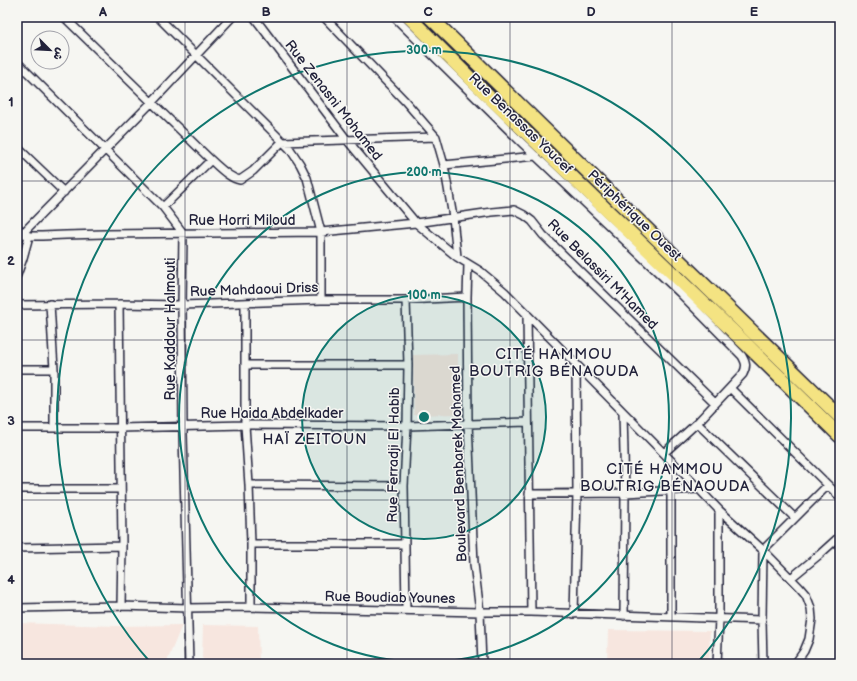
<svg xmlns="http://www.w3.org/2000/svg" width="857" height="681" font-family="'Balsamiq Sans','Playpen Sans Arabic',sans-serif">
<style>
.built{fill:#f7e6df}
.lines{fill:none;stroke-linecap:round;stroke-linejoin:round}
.street-casing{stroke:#22223b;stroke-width:10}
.highway-casing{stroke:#22223b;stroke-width:16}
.street{stroke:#f6f6f2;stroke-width:7}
.highway{stroke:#f4e382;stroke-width:13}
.grid{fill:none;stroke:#22223b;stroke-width:1;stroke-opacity:0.55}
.ring{fill:none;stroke:#0f766e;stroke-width:2}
.labels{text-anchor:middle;stroke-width:3;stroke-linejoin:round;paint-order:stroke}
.street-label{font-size:14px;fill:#22223b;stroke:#f6f6f2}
.neighbourhood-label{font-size:15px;letter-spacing:1px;fill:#22223b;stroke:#f6f6f2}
.centre{fill:#0f766e;stroke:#f6f6f2;stroke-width:2}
.ring-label{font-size:12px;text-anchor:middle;font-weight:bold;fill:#0f766e;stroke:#f6f6f2;stroke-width:3;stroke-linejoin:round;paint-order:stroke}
.neatline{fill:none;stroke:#22223b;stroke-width:1.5}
.grid-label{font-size:13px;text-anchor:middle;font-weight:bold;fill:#22223b}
</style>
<rect width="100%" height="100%" fill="#f6f6f2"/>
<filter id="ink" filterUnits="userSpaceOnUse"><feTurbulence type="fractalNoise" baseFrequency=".025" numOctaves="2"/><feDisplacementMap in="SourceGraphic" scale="8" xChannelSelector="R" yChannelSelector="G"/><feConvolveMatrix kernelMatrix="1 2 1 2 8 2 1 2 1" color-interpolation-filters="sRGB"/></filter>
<g filter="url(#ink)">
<!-- built -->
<path class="built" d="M458 354V414L414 415 413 355Z
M17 623 116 626 182 625 166 664H17Z
M203 625 258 626 259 664H207L202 658Z
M608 630 710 631 709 664H607Z"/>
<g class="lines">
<defs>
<path id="street" d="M64 17 211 160C219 167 229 178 240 180L253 171 282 142 436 137
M158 17 290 149 300 164 307 178 321 232V300
M254 17 347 140 416 223 457 257 480 271 505 292 699 489 719 510 763 550 800 588 806 595 811 608 812 619 809 639 804 651 795 664
M324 17 405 101 436 137 444 165 453 217 457 257
M394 17 523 144 680 293 742 356C746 363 747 366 743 374L697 423 664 453
M17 62 163 207 183 233 182 305 183 434 189 664
M17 147 64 192
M444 165 536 156
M163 207 211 160
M17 227 23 233 29 236H42L66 235 104 234 321 232 416 223 492 212 514 210 524 215 532 221 543 235 715 403
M17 239 152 102 232 17
M468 264 467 297 468 423 474 564 480 612 482 664
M17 275 23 258 29 236
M245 303V425L249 485 251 544V607
M50 304 54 369V428
M119 304 122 546 121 606
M17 305 119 304 182 305 321 300H406L467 297
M527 314 531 612
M245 365H408
M17 369H54
M730 388 840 497
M623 413 625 493 624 616
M697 423 795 518
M17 428H120L245 425 407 426 528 422
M249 485 404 486
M17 489H121
M671 490V617
M529 494 625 493 699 489
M251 544H405
M17 548 122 546
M791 578 819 555 840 536
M17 608 121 606 188 608 251 607 480 612H531L762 620
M406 610 404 486 407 426 408 365 406 300
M574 614 577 493 576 365
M717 664 719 618V510
M763 664 762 620 763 550 828 485"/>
<path id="highway" d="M409 17 486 94 744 342 840 436
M430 17 543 128 840 417"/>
</defs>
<!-- street casing -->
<use href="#street" class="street-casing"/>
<!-- highway casing -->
<use href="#highway" class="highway-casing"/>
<!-- street -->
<use href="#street" class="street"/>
<!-- highway -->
<use href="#highway" class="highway"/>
</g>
</g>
<!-- grid -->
<path class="grid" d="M185 17V664M347 17V664M510 17V664M672 17V664M17 181H840M17 340H840M17 500H840"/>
<!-- distance rings -->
<circle cx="424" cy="417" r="122" fill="#0f766e" fill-opacity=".12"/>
<g class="ring">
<circle cx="424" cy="417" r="122"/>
<circle cx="424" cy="417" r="245"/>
<path d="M151 663A367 367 0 1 1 697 663"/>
</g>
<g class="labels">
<!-- street labels -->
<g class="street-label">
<text transform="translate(334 100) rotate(52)" y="5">Rue Zenasni Mohamed</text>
<text transform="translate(521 123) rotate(44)" y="5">Rue Benassas Youcef</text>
<text transform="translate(635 215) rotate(44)" y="5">Périphérique Ouest</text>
<text x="242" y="225">Rue Horri Miloud</text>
<text transform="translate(603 274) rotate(45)" y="5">Rue Belassiri M'Hamed</text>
<text transform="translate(254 289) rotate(-2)" y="5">Rue Mahdaoui Driss</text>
<text transform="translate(170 329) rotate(-90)" y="5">Rue Kaddour Halmouti</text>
<text x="272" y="418">Rue Haida Abdelkader</text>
<text transform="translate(393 455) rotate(-89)" y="5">Rue Ferradji El Habib</text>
<text transform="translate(458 464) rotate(-92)" y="5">Boulevard Benbarek Mohamed</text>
<text transform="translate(390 597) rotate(1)" y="5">Rue Boudiab Younes</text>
</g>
<!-- neighbourhood labels -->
<g class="neighbourhood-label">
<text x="554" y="359">CITÉ HAMMOU<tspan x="554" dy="17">BOUTRIG BÉNAOUDA</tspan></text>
<text x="315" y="444">HAÏ ZEITOUN</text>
<text x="665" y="474">CITÉ HAMMOU<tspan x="665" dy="17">BOUTRIG BÉNAOUDA</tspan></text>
</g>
</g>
<circle cx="424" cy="417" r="6" class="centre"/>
<g class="ring-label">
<text x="424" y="54">300 m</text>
<text x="424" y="176">200 m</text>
<text x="424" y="299">100 m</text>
</g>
<!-- margin -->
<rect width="857" height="681" fill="none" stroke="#f6f6f2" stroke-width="44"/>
<!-- north arrow -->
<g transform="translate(50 50) rotate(114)"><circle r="19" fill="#f6f6f2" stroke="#a1a1a9"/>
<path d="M0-3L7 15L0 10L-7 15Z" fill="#22223b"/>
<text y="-6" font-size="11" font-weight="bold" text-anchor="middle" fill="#22223b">ش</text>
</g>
<rect x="22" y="22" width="813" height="637" class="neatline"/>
<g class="grid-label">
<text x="103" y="16">A</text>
<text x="266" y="16">B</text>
<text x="428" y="16">C</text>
<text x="591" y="16">D</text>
<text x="754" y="16">E</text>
<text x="11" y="106">1</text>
<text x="11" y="265">2</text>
<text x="11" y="425">3</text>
<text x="11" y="584">4</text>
</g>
</svg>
